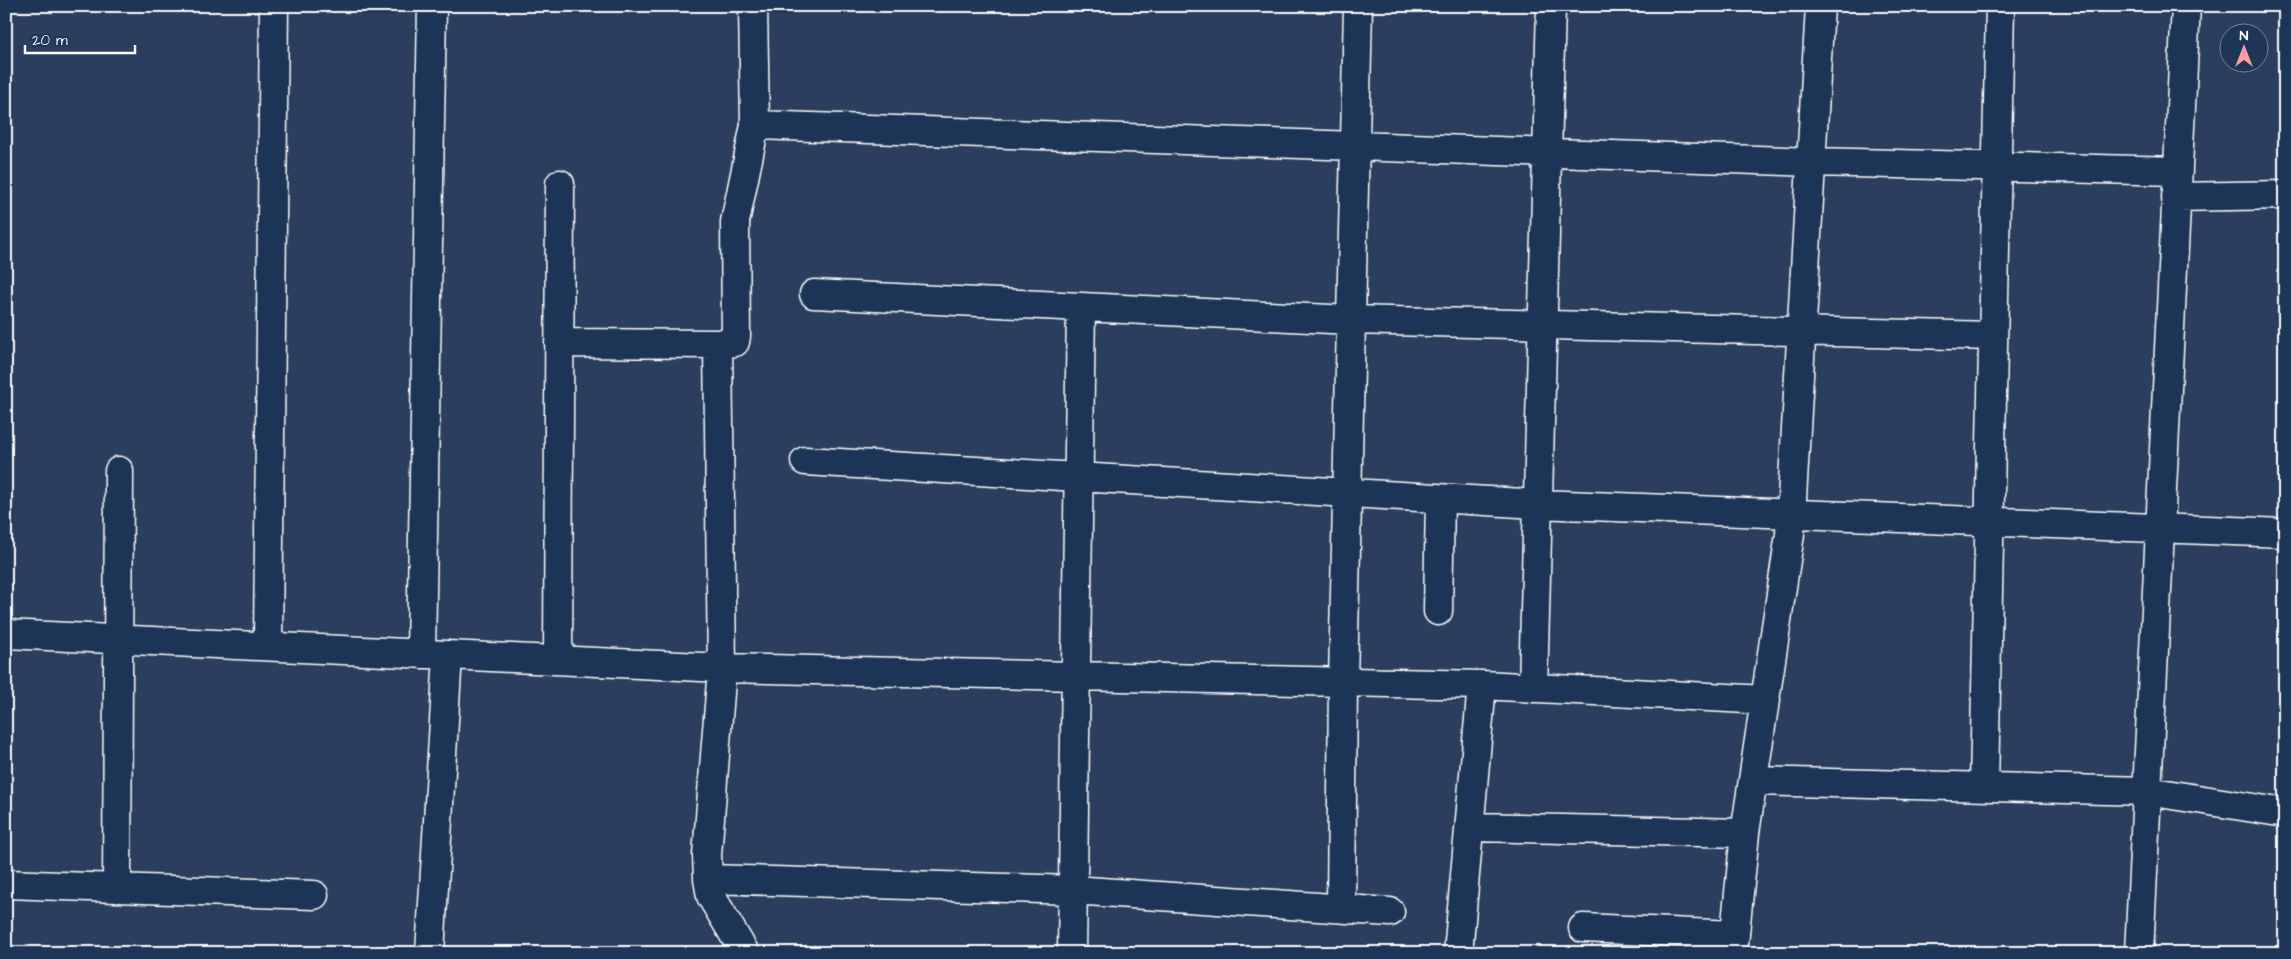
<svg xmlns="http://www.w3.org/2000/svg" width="2291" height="959" font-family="'Architects Daughter',sans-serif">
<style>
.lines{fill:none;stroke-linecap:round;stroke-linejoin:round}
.minor-casing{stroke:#fff;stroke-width:31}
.minor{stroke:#1d3557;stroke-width:28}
</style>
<rect width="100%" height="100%" fill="#2c3e5d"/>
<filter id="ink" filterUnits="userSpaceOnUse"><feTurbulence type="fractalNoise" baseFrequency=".02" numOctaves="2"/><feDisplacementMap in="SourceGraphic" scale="10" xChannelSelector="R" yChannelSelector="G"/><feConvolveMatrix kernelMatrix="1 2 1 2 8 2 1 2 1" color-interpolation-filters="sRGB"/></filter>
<g filter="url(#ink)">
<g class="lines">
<defs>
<path id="minor" d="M755 125 1812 162 2178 171
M2176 197 2285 195
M814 294 1351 320 1993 336
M559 343 718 344
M805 461 1538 504 2285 533
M1438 611 1440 499
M6 634 722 668 1482 685 1766 700
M268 646 274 6
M421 654 432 6
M558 660 560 184
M1533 688 1551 6
M1753 781 2147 791 2285 813
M1984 787 2000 6
M1470 827 1745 833
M708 879 1073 890 1390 912
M6 884 314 895
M117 886 119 471
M1341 907 1343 682 1358 6
M1583 928 1735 935
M430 953 448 655
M745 953 711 896 708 879 707 855 722 668 718 344 735 342 736 336 735 222 755 125 753 6
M1072 953 1081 307
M1458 953 1482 685
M1733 953 1745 833 1790 534 1820 6
M2139 953 2186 6"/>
</defs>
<!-- minor casing -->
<use href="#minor" class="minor-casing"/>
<!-- minor -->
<use href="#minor" class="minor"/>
</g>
</g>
<!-- margin -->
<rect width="2291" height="959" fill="none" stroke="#1d3557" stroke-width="25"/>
<rect x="12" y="12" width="2266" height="934" fill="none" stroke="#fff" stroke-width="2" filter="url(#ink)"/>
<!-- north arrow -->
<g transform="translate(2244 48)"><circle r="24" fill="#1d3557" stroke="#77869a"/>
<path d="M0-4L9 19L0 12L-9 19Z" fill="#ff9aa2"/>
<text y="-8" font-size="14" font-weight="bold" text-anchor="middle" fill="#ffffff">N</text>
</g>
<!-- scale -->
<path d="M25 45v8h110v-8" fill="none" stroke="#ffffff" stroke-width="2.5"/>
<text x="32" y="45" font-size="15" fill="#ffffff" stroke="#1d3557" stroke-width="4" paint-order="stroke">20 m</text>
</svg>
